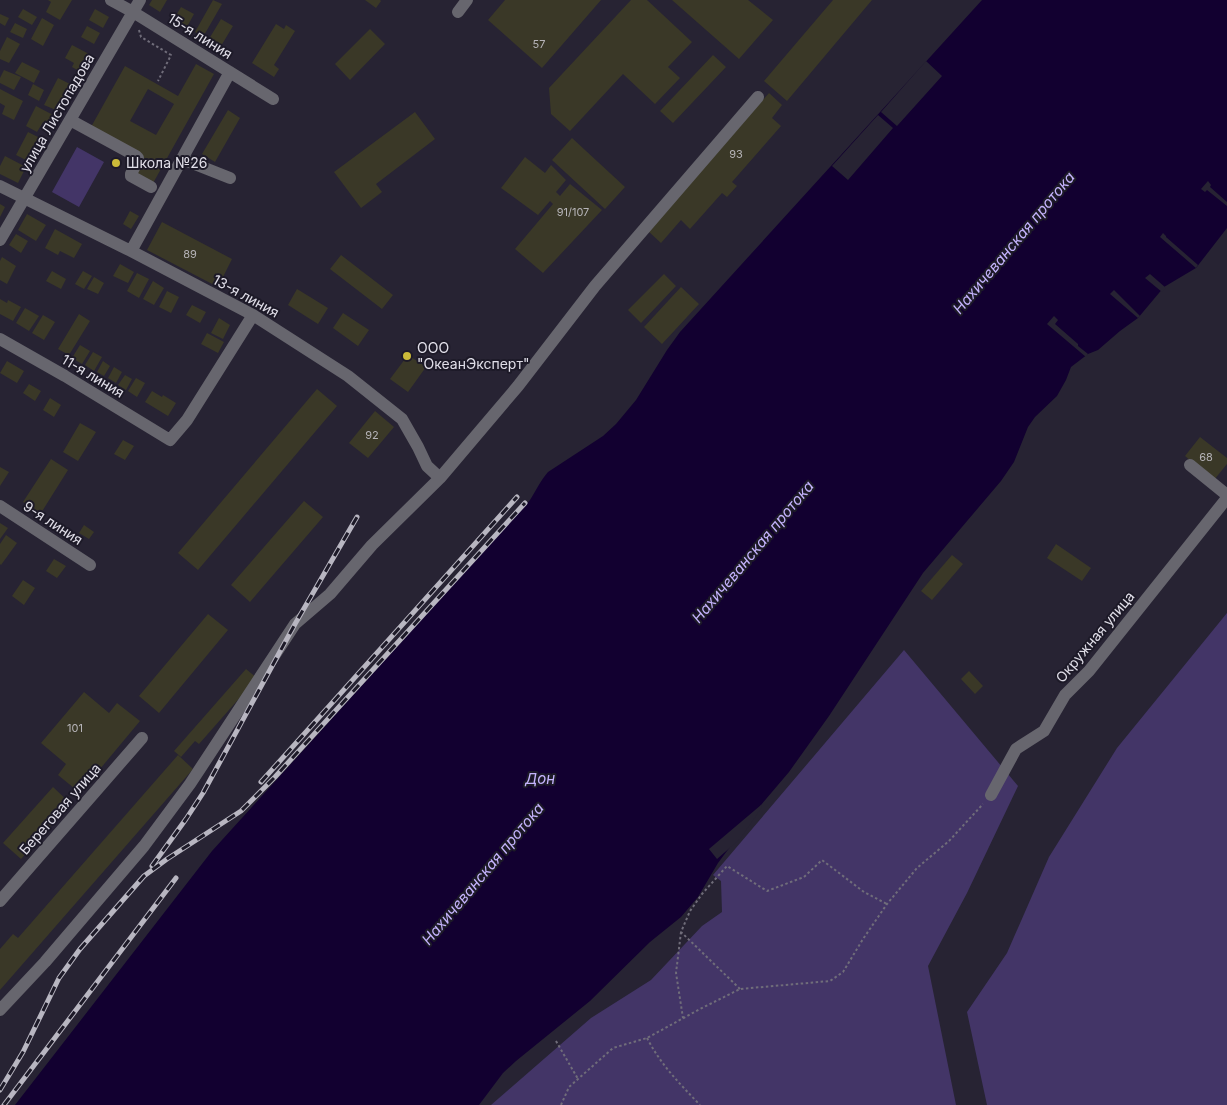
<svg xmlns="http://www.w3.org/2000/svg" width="1227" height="1105" font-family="Inter,sans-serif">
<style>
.green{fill:#433567}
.water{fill:#120030}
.pier{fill:#272333}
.building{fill:#3a3827;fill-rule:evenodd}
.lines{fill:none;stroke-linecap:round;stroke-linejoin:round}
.path{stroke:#706d7a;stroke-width:2;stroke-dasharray:2.5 2.5;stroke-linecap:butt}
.minor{stroke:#67666e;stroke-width:12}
.rail-casing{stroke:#b8b6c1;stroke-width:5}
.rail{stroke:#1d1a28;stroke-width:3;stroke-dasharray:9;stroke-linecap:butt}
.poi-dot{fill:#cbba39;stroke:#1d1a28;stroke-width:2}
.labels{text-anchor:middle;stroke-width:4;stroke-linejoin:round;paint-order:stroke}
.number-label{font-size:11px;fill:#b6b4b8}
.street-label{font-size:14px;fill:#e0dee8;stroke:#1d1a28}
.poi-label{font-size:14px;fill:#e0dee8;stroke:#1d1a28;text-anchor:start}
.water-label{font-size:15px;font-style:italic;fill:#c4b3fc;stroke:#1d1a28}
</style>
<rect width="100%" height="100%" fill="#272333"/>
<!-- green -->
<path class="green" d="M77 147 104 162 79 207 52 192Z
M1227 613V1105H987L967 1012 1007 953 1049 857 1117 748Z
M904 650 1018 786 967 893 928 966 956 1105H491L591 1018 651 980 702 926 722 912 721 881 713 875Z"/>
<!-- water -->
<path class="water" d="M982 0H1227V228L1196 268 1164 287 1138 318 1120 331 1098 350 1088 354 1071 367 1066 380 1057 396 1035 417 1028 427 1014 462 1001 481 923 573 829 716 789 772 761 805 718 863 698 897 681 917 650 942 590 1001 516 1061 503 1073 479 1105H15L212 851 530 500C536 491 540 481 548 472L603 436 616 424 636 400 667 350 680 332Z"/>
<!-- pier -->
<path class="pier" d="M926 61 942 76 897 126 881 112Z
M878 115 893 128 848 180 832 166Z
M1208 181 1211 185 1210 187 1227 202V206L1207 190 1205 192 1201 189Z
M1163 233 1166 236V237L1198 265 1196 268 1160 237Z
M1150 274 1166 288 1162 292 1145 278Z
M1114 290 1140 316 1138 318 1110 294Z
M1054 316 1058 320 1055 324 1078 344V346L1088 354 1086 357 1047 324Z
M761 805 762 807 740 839 717 859 709 849Z"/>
<!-- building -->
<path class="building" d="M48 0H72L60 20 46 12 51 2Z
M152 0H167L160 12 149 5Z
M213 0 222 4 203 37 195 32Z
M365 0H380L381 1 376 8Z
M505 0H601L542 68 488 20Z
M631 0H647L692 42 668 67 680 78 655 104 623 74 570 131 551 114 549 88Z
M672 0H748L773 20 739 59Z
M833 0H872L787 101 764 81Z
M181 7 194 14 187 27 174 19Z
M23 9 37 17 32 25 18 17Z
M95 9 109 17 103 28 89 20Z
M0 14 9 18 5 26 0 23Z
M42 18 54 25 43 46 31 39Z
M221 19 233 26 221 46 209 39Z
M15 23 27 29 23 38 10 32Z
M276 24 284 29 286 25 295 31 274 65 279 69 274 77 252 63Z
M87 26 100 33 94 44 81 37Z
M370 29 385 44 350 80 335 64Z
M7 37 20 44 9 63 0 59V51Z
M72 45 89 54 79 71 72 67 74 63 65 58Z
M713 55 726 67 673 123 660 111Z
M22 62 40 71 34 83 15 73Z
M196 64 214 74 152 185 134 175 144 157 91 127 125 66 178 96ZM148 89 174 104 156 135 130 121Z
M4 70 21 77 14 90 0 83V78Z
M58 78 72 85 65 98 63 97 56 110 44 105Z
M33 84 44 90 39 101 28 95Z
M0 89 23 101 14 120 2 114 5 106 0 103Z
M769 93 782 105 772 118 781 126 732 182 737 186 727 197 722 193 690 229 681 220 661 243 648 231Z
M36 106 55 116 50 126 43 122 37 132 26 126Z
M228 110 240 118 215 162 202 154Z
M415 112 435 139 376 184 382 192 361 208 334 172Z
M28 132 42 139 30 162 16 155Z
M572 138 625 187 605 209 552 160Z
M5 156 26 167 18 183 0 174V166Z
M525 157 545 173 551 165 566 180 556 192 560 196 570 184 602 210 543 273 515 249 553 204 550 201 538 215 501 188Z
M0 204 5 207 0 217Z
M130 211 139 216 131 229 123 224Z
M27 214 46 225 36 241 18 230Z
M162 222 232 259 218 287 147 250Z
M55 229 82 244 74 258 60 251 58 255 45 248Z
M16 234 28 241 21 253 9 245Z
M341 255 393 295 382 309 330 269Z
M2 257 16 266 7 284 0 280V261Z
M120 264 134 272 128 283 113 276Z
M52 271 66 279 61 289 46 281Z
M83 271 92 276 84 289 75 284Z
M137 273 149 279 139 298 127 291Z
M664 274 676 286 641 323 628 310Z
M94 277 104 283 98 294 87 289Z
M153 281 164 288 154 305 143 299Z
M681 287 699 304 662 344 644 327Z
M297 289 328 308 318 324 288 305Z
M167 291 179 297 171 313 159 307Z
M0 299 7 303 8 300 21 307 13 321 0 314Z
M192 305 206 312 200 323 186 315Z
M25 308 39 316 29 331 16 323Z
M343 313 369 330 358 346 333 328Z
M79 314 90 321 69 355 58 349Z
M43 315 55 322 44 340 32 333Z
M219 318 230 325 223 339 211 333Z
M207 333 224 342 218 353 201 344Z
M80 345 90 351 82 364 72 358Z
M93 352 102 357 94 371 85 365Z
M408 355 426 367 408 392 390 379Z
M7 361 24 371 17 383 0 373Z
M103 361 110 366 104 376 97 372Z
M114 367 122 372 116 383 108 378Z
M125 375 132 379 126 390 118 385Z
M136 378 145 383 137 397 128 391Z
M29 384 41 391 35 401 23 393Z
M317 389 337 406 198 570 178 553Z
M152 391 162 397 163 395 176 403 168 416 145 402Z
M50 398 61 405 54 417 43 410Z
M375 411 394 427 368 458 349 443Z
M80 423 96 432 78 461 63 452Z
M1200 437 1227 458V464L1214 480 1185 456Z
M123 440 134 446 125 460 114 454Z
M51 459 68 470 41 513 23 502Z
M0 467 9 472 0 486Z
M304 501 323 517 250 602 231 585Z
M0 523 8 528 0 539Z
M84 525 94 532 89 539 79 533Z
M6 535 17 543 1 565 0 564V544Z
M1056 544 1091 568 1082 581 1047 558Z
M952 555 963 564 932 600 921 591Z
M54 559 66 566 57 578 46 571Z
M23 580 35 588 24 605 12 596Z
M208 614 228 630 159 713 139 696Z
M246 669 257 678 199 744 195 741 181 757 174 751Z
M969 671 983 686 975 694 961 679Z
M84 692 109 713 117 703 140 721 80 793 58 775 66 764 41 743Z
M178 755 193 769 0 990V949L13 934 18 938Z
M53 787 71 804 21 859 3 843Z"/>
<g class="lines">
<!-- path -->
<path class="path" d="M139 30 141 37 171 55 158 81
M681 932 676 973 683 1018
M740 989 681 932 690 911 702 894 727 866 767 891 804 877 822 860 864 892 887 904
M647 1038C661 1065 679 1083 700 1105
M556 1041 578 1079
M561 1105 569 1087 613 1048 647 1038 700 1009 740 989 830 981 843 972 863 939 887 904 917 868 949 841 983 804"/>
<!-- minor -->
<path class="minor" d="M111 0 133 12 273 99
M458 12 467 0
M70 120 136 156 138 158V160L131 174V176L151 187
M182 159 230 178
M0 186 131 251 253 315 348 376 402 419 418 447 427 466 440 478
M0 240 140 0
M131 251 230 72
M0 339 65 376 170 440 187 420 253 315
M1190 465 1227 495
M0 506 90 565
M991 795 1016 749 1044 731 1065 695 1089 671 1227 498
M0 901 142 738
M0 1010 45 962 144 846 190 784 295 624 330 594 372 545 440 478 518 386 595 286 758 97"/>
<defs>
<path id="rail" d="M261 782 517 497
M152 866 186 819 203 793 295 624 357 517
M0 1090 23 1052 59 978 80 949 144 876 167 859 241 811 275 777 525 503
M4 1105 176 878"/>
</defs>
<!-- rail casing -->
<use href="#rail" class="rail-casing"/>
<!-- rail -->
<use href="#rail" class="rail"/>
</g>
<!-- markers -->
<g class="poi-dot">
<circle cx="116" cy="163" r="5"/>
<circle cx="407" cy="356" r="5"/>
</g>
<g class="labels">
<!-- number labels -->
<g class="number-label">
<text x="539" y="48">57</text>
<text x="736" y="158">93</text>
<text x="573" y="216">91/107</text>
<text x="190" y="258">89</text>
<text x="372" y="439">92</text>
<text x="1206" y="461">68</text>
<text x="75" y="732">101</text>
</g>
<!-- street labels -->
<g class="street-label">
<text transform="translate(200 36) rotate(32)" y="5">15-я линия</text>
<text transform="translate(57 113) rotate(-60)" y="5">улица Листопадова</text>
<text transform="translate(246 296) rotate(29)" y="5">13-я линия</text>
<text transform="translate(93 376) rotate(31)" y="5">11-я линия</text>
<text transform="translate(53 523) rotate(33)" y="5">9-я линия</text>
<text transform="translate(1095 637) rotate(-50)" y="5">Окружная улица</text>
<text transform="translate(60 809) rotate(-49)" y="5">Береговая улица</text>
</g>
<!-- poi labels -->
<g class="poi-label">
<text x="126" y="168">Школа №26</text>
<text x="417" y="353">ООО<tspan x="417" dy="16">"ОкеанЭксперт"</tspan></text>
</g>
<!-- water labels -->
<g class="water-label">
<text transform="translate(1014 243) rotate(-50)" y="5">Нахичеванская протока</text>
<text transform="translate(753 552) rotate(-50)" y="5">Нахичеванская протока</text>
<text x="540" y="784">Дон</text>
<text transform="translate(483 874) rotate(-50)" y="5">Нахичеванская протока</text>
</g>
</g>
</svg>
